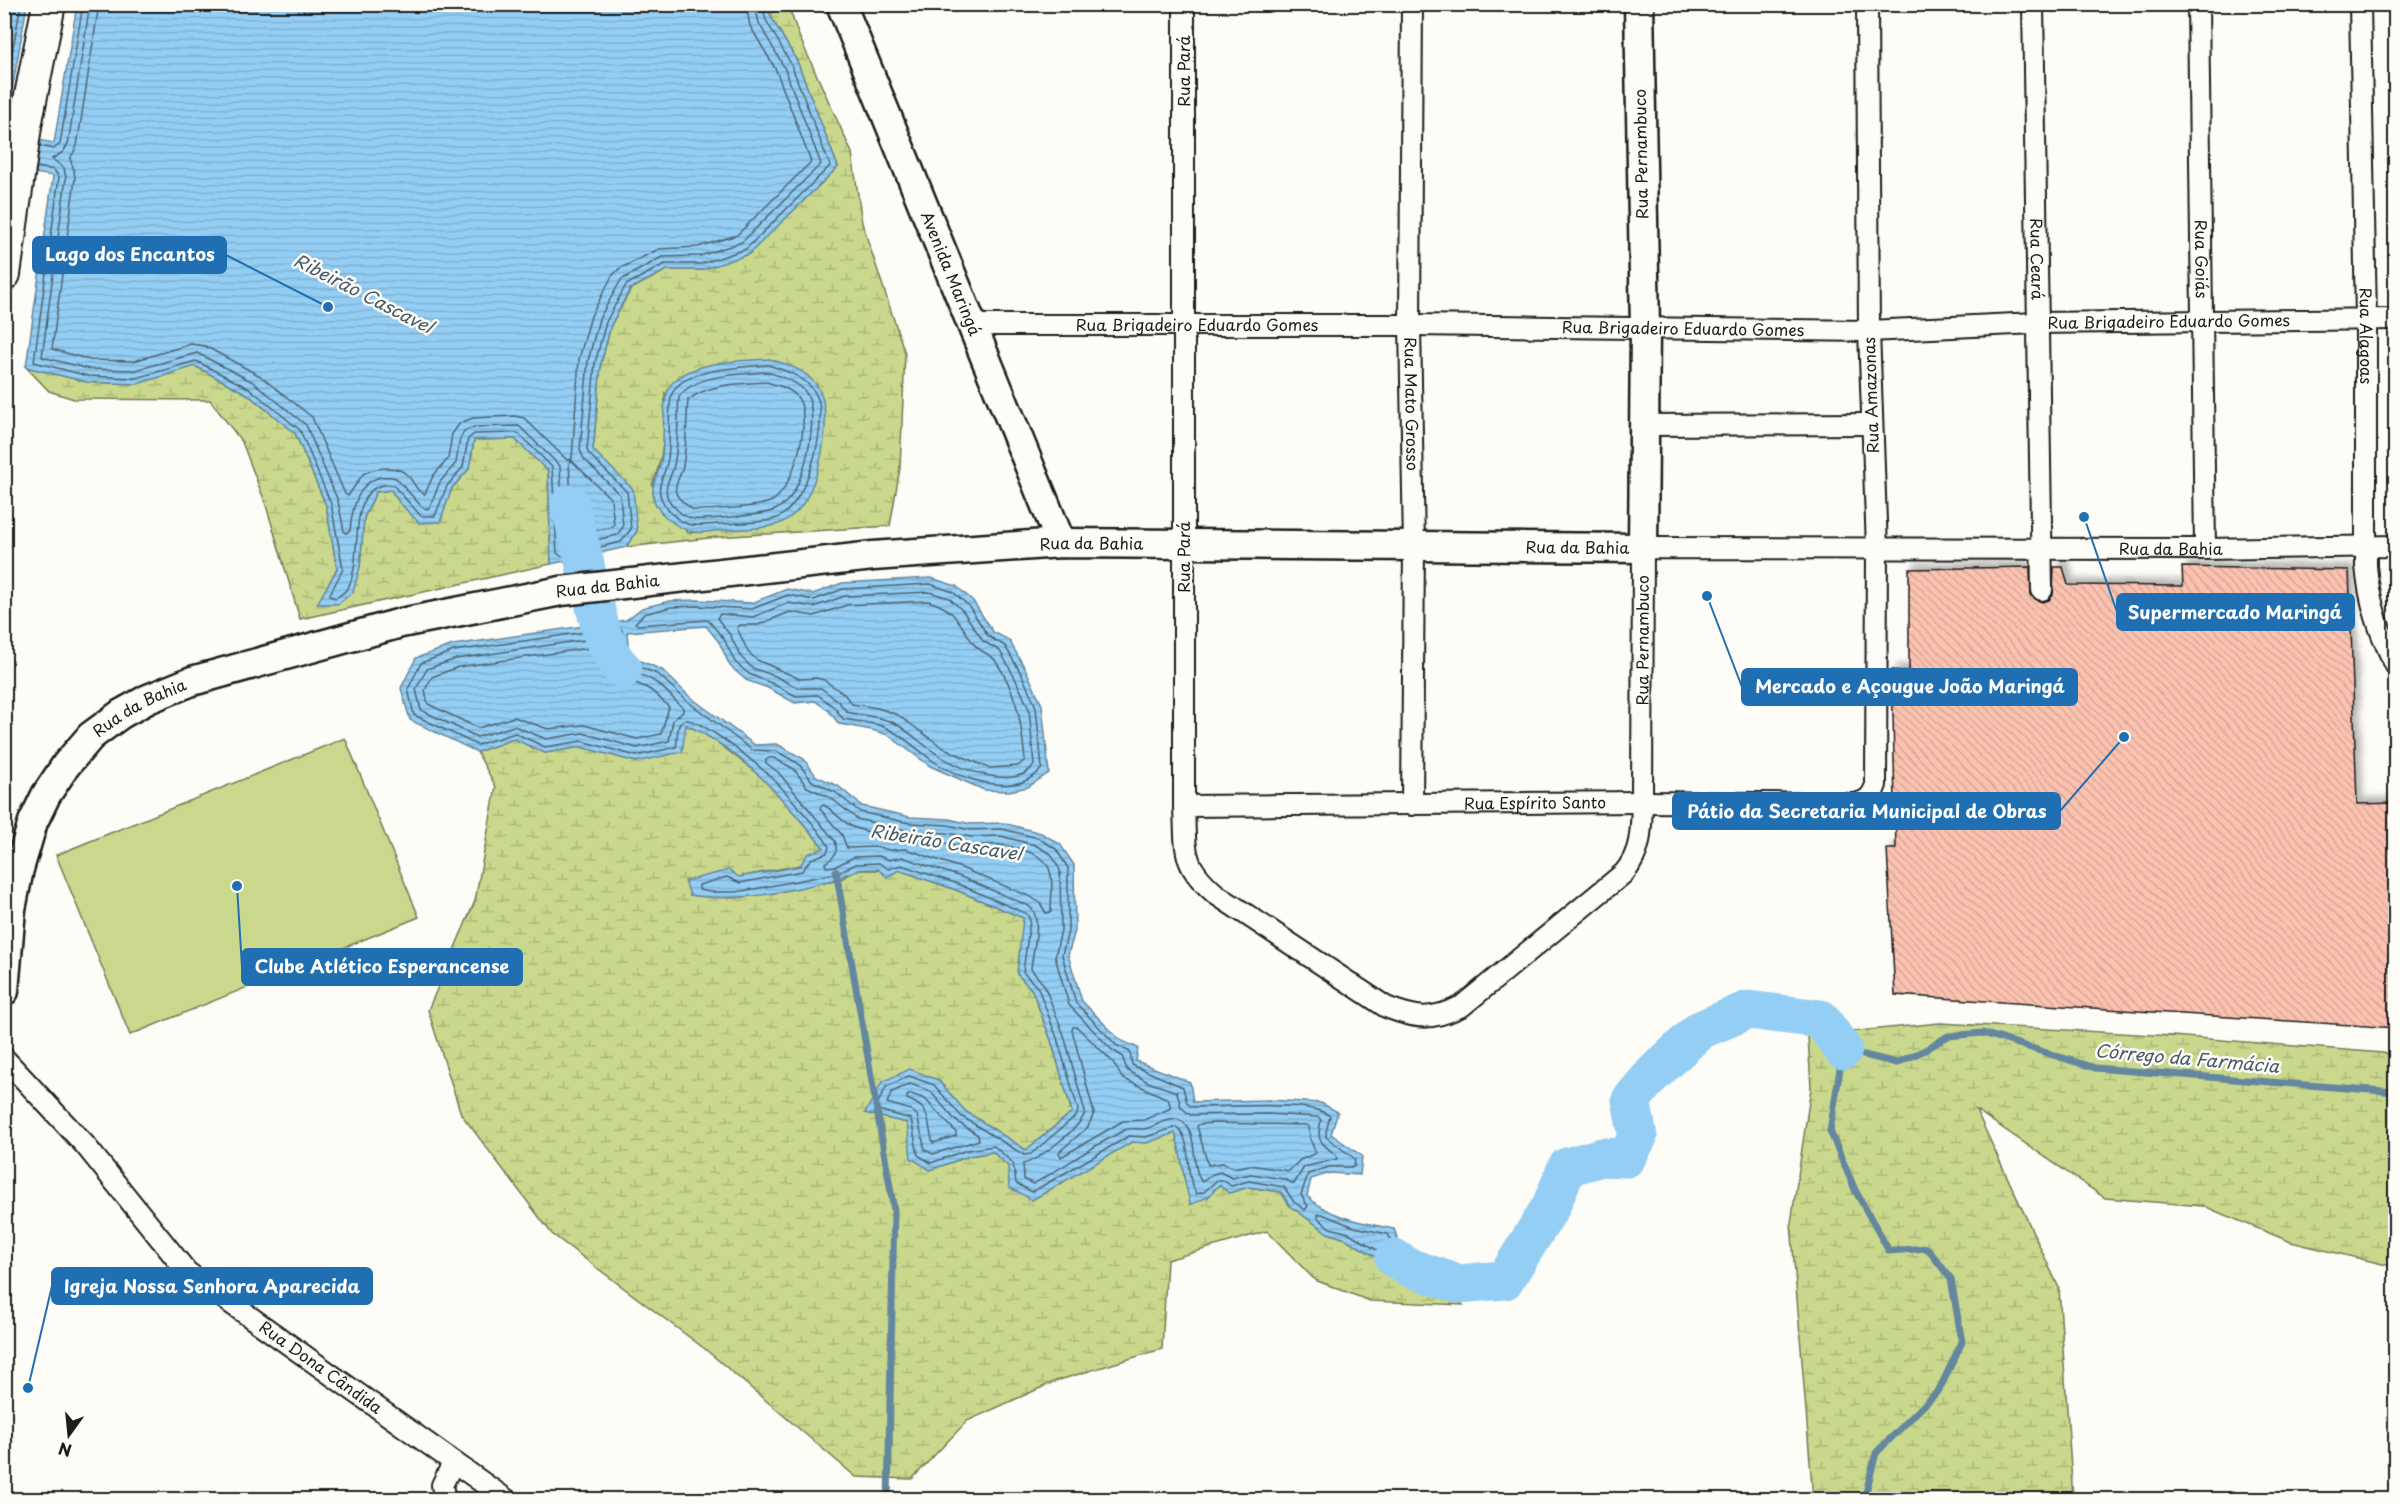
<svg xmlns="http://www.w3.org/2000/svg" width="2400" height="1504" font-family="'Playpen Sans',sans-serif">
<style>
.green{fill:#c9d88c;stroke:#727a54;stroke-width:1.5}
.wetland{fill:url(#wetland-marsh);stroke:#727a54;stroke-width:1.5;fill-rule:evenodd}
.water{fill:url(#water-rules);stroke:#64879e;stroke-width:1.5}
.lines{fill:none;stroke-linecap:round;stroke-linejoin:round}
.shore{stroke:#4c6372;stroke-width:1.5}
.stream{stroke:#64879e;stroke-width:7}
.river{stroke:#94cef4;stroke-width:39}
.building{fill:url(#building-back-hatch);stroke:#1c1c1c;stroke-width:1.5;filter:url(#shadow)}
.street-casing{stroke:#1c1c1c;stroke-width:24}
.secondary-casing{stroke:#1c1c1c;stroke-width:33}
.primary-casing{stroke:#1c1c1c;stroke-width:36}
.street{stroke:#fdfcf7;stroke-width:20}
.secondary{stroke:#fdfcf7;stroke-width:28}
.primary{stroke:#fdfcf7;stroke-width:32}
.labels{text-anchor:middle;stroke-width:5;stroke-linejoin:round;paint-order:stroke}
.street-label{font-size:16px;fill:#1c1c1c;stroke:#fdfcf7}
.water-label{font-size:18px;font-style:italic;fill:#465a68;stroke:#fdfcf7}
.leader{fill:none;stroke:#1f6fb2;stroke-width:2}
.callout-dot{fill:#1f6fb2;stroke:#fdfcf7;stroke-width:2}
.callout{fill:#1f6fb2;stroke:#1f6fb2;stroke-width:2}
.callout-label{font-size:18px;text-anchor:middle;font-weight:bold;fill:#fff}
</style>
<defs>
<pattern id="wetland-marsh" width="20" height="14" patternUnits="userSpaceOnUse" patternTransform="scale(1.5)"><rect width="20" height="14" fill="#c9d88c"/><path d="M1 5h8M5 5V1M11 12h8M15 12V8" fill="none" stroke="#acb978"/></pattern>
<pattern id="water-rules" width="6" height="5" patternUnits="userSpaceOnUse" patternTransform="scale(1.5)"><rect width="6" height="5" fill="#94cef4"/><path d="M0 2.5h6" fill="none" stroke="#7fb0d1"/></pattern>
<pattern id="building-back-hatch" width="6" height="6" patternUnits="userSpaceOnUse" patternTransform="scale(1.5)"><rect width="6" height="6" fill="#fbc2b0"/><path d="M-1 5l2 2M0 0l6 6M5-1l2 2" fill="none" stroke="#d7a697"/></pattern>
<filter id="shadow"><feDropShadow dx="5.5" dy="-5.5" stdDeviation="3" flood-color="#0004"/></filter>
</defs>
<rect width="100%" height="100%" fill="#fdfcf7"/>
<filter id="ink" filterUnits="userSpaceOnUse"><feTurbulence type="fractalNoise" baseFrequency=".0167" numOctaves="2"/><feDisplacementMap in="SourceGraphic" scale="12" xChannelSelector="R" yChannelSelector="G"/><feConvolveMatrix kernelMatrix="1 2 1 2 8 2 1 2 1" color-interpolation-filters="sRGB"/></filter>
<g filter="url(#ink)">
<!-- green -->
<path class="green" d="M345 738 419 917 130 1035 56 855Z"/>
<!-- wetland -->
<path class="wetland" d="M768 5H788L799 36 852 153 862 223 905 353 900 468 890 526 718 537 626 547 637 531 593 450 601 364 611 325 631 289 667 270H702L803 201 838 167 797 61 771 17ZM665 393 780 523 688 533 652 485C666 453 664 427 665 393Z
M195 366 247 394 295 433 326 505 337 569 318 603 360 567 364 518 376 492 391 490 399 502 440 522 452 488 469 469 474 440 515 439 548 471 551 564 300 619 265 502 242 442 210 400 74 399 49 391 26 367 87 382 137 384Z
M686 724 708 735 767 781 824 848 800 865 739 877 686 881 690 895 736 898 825 882 841 879 856 870H899L956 890 1024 918 1017 974 1032 990 1051 1040 1072 1112 1026 1150 965 1111 938 1080 865 1113 907 1123 930 1170 969 1156 993 1152 1008 1166 1032 1200 1132 1141 1146 1143 1175 1132 1183 1160 1184 1177 1188 1189 1208 1197 1219 1185 1229 1193 1248 1187 1281 1192 1290 1206 1328 1233 1346 1239 1395 1268 1443 1287 1463 1305 1370 1301 1315 1280 1267 1231 1167 1260 1162 1349 1056 1381 967 1421 912 1479 856 1477 705 1349 552 1234 461 1114 428 1010 475 901 496 787 477 752 514 739 545 753 581 747 637 762Z
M1940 1023 2172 1036 2395 1054V1267L2291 1242 2203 1206 2105 1198 1976 1110 2059 1288 2073 1499H1813L1791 1223 1811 1088 1808 1036Z"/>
<!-- water -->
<path class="water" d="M5 4 27 5 5 130 4 5Z
M768 4 771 17 797 61 838 167 749 254 702 270H667L630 289 611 325 601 364 593 450 633 489 637 531 626 547 551 564 548 471 515 439 474 440 469 469 452 488 440 522 419 523 399 502 391 490 376 492 364 518 360 567 353 592 338 604H317L337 569 326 505 295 433 247 394 195 366 137 384 87 382 26 367 53 176 5 168 4 134 54 143 77 5Z
M769 359C785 364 801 368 813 381 838 405 820 485 799 509 795 514 786 520 781 523 768 529 741 529 727 530 705 531 694 537 675 524 667 519 657 510 654 500 650 484 658 476 661 462 666 441 659 395 673 382 697 360 739 361 769 359Z
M931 578 956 586 973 601 993 632 1009 640 1027 672 1042 705 1049 773 1028 787 1009 791 984 790 930 766 888 735 872 730 839 724 829 711 815 701 795 703 768 688 746 680 730 666 719 642 706 626 627 632 629 656 662 670 690 697 755 745 777 744 804 759 816 776 838 786 862 806 910 817 949 819 971 824 1003 823 1041 833 1060 844 1074 865 1075 931 1068 955 1082 1001 1120 1040 1138 1048 1136 1061 1190 1082 1193 1102 1268 1100 1321 1103 1338 1112 1331 1134 1362 1156 1360 1175 1330 1173 1311 1179 1307 1196C1330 1218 1364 1223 1394 1229L1401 1248 1439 1266 1443 1287 1395 1268 1346 1239 1328 1233 1290 1206 1281 1192 1249 1187 1229 1193 1219 1185 1208 1197 1190 1205C1189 1194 1185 1186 1184 1176 1181 1161 1180 1147 1175 1133L1146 1143 1132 1142 1032 1200 1009 1187 1008 1166 993 1152 969 1156 930 1170 911 1158 907 1123 865 1113 882 1082 910 1069 938 1080 965 1111 1026 1150 1072 1112 1051 1040 1032 990 1017 974 1023 918 956 890 899 870 887 877 878 869C871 870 861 868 855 871 846 874 839 879 829 881 785 892 735 903 690 895L685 881 729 870 739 877 800 866 807 854 824 848C784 800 744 751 686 725L682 752 636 762 581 747 545 753 514 739 477 752 410 720 401 688 416 658 453 645 626 620 642 608 670 601 697 600 752 603 787 589 813 594 842 583Z"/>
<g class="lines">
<!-- shore -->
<path class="shore" d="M90 4 68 144 63 152 52 159 64 168 66 178 42 357 89 369 136 370 197 353 253 382 306 425 338 501 344 531 346 533 350 531C352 504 362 470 396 478L423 508 429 509 440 482 456 463 460 439 464 431 474 427 519 426 560 466 564 544 567 547 617 535 623 527 620 495 584 459 580 450 588 361 599 319 621 280 662 257 700 256 742 242 821 164 784 67 759 23 755 4
M99 4 77 146 70 159 74 170 75 179 52 349 90 360 134 361 191 344 205 346 260 376 312 417 345 494 348 496 363 474C377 467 399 464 409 477 415 484 417 492 425 494L433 476 448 459 452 434 460 423 473 418 515 416 524 418 567 460 572 459 579 359 591 316 612 276 619 269 659 249 698 247 737 235 811 162 776 70 750 26 746 4
M4 97 21 4
M40 146 54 149 60 144 83 4
M37 167 54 170 59 177 34 362 88 376 136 378 196 361 250 389 300 430 331 504 343 569 330 594 331 597 336 598C340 595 345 592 347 589 366 561 342 480 393 485L421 516H435L447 486 463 467 468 439 474 434 518 433 552 467 557 553 561 556 621 542 631 529 627 492 589 454 587 450 595 363 606 322 626 285 665 264H701L746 249 830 166 791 64 766 20 762 4
M768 365C787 371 811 378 818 399 827 428 807 505 777 518 762 524 735 523 719 524 695 526 683 529 667 508 651 488 665 479 668 458 671 441 667 407 672 394 681 368 745 367 768 365Z
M767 372C780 376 794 380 804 390 822 410 805 485 786 502 784 504 779 508 775 510 764 515 707 520 694 519 684 518 670 505 667 496 664 484 672 476 674 465 679 443 677 420 679 397 694 374 742 374 767 372Z
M766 382C777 385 791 388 798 398 813 418 793 490 772 501 759 508 709 510 693 510 687 505 679 501 676 493 673 485 682 474 683 466 687 444 686 422 688 400 710 383 740 384 766 382Z
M571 460 611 499 614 524 612 527 576 535 573 534 569 463Z
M930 584 953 592 969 606 988 636 1005 646 1022 675 1036 707 1042 768C1017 800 960 779 933 761 919 751 907 739 892 731 877 722 859 722 843 719L834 707 818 695 796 696 771 683 749 674 735 662 724 639 708 620 638 625 635 623 644 614 671 607 698 606 752 609 788 595 814 600 843 589Z
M929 592 949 598 963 611 983 641 1000 651 1015 678 1029 709 1034 765C1015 792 959 769 937 754 923 745 911 733 896 724 881 716 864 716 847 712L838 701 821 688H798L775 676 752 668 741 657 730 635 717 618 720 614 753 617 788 603 814 607 845 596Z
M928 601C954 608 959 622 973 643 979 652 989 653 995 660 1018 694 1021 721 1025 760L1018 766 989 768 961 756 942 747 898 715 878 708 852 704 844 694 824 680 816 678 800 679 757 660 748 652 737 628 740 625H758L790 612 814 616 847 605Z
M620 627 622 630 623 656 626 661 659 675 687 701 752 750 776 751 799 764 812 781 835 792 860 812 909 823 948 825 971 830 1002 829 1038 838 1056 849 1068 868V931L1062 955 1076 1003 1116 1045 1130 1052 1132 1065 1183 1087 1187 1103 1192 1107C1220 1108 1312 1099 1330 1116L1326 1132V1137L1355 1159 1354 1167H1329L1308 1174 1301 1195 1308 1206 1305 1210 1294 1202 1284 1187 1249 1181 1231 1186 1223 1180H1217L1204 1192 1196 1194C1194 1189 1191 1182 1190 1176 1187 1162 1190 1135 1176 1127L1146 1137 1129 1136 1032 1192 1016 1183 1013 1163 994 1146 967 1150 931 1163 918 1155 911 1119 878 1110 876 1107 886 1087 909 1076 934 1085 961 1116 1024 1155 1031 1154 1077 1115 1078 1109 1057 1038 1038 988 1023 972 1030 920 1027 914 958 884 901 865 888 869 879 863 856 864 838 873 765 887 736 892H710L699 890V885L727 877 740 883 802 871 811 859 827 853 829 847C824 835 781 786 770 776 759 766 694 712 682 721 676 725 678 740 676 747L636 756 582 741 545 747 515 733 477 745 414 715 408 689 421 663 454 651Z
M611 636 614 638C618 683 626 663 655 682 665 688 674 700 683 708V712L673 720 669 741 637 748 583 733 546 739 514 726 477 737 421 710 416 689 427 669 456 659Z
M603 646 606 648C608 679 623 677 647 688 655 692 662 701 669 707L661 734 637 739 584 725 548 729 514 717 478 728 428 704 425 690 432 677 458 667Z
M769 758H774L794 769 807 787 831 798 857 819 908 831 947 833 971 837 1001 836 1035 845 1051 854 1060 870 1061 930 1055 957 1069 1005 1111 1049 1122 1056 1127 1070 1148 1082 1177 1092 1181 1107 1190 1115 1267 1114 1318 1117 1321 1120C1316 1141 1320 1142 1336 1155L1337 1159 1304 1167 1294 1184 1284 1179 1251 1174 1232 1178 1220 1172 1213 1174 1202 1182C1191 1169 1198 1140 1186 1125 1176 1112 1159 1125 1148 1128 1140 1131 1133 1126 1125 1130 1094 1145 1064 1167 1033 1184L1024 1179 1023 1164C1037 1161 1082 1127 1085 1112L1064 1035 1044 985 1031 969C1032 952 1044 917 1029 906L961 877 902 857 889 860 879 856 854 857 836 866 826 867 825 863C834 858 839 852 835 841L778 772 766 763V760Z
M824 805C834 811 842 822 853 827 886 840 932 841 967 846 977 847 988 844 999 845 1012 846 1037 852 1046 863 1055 875 1051 897 1051 912L1046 913 1040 903 1031 897 964 869 906 849 889 850 878 847 847 848 842 835 820 809 821 806Z
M1073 1027H1077L1113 1062 1122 1078 1168 1099 1171 1108 1144 1120 1123 1121 1061 1157 1059 1152 1088 1127 1094 1113 1072 1030Z
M910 1084 930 1091 956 1121 978 1135 979 1140 933 1154 925 1150 917 1115 911 1110 887 1103 892 1092Z
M911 1094 925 1099 956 1132V1136L933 1143C926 1121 933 1109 907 1099V1096Z
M1215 1123 1307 1125 1309 1127 1310 1139 1316 1153 1300 1160 1289 1171 1249 1165 1234 1168 1223 1163 1208 1165 1197 1126 1200 1124Z
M1318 1214H1322L1354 1227 1388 1234 1397 1253 1432 1270 1434 1274 1430 1276 1398 1263 1349 1233 1330 1228 1318 1218Z"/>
<!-- stream -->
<path class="stream" d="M836 871 894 1210 888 1500
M1864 1500 1876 1453 1939 1390 1962 1342 1951 1279 1927 1248 1889 1251 1855 1190 1830 1131 1843 1050 1897 1063 1925 1050 1948 1036 1983 1033 2095 1068 2396 1092"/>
<!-- river -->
<path class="river" d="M570 504 586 569
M595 607C601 630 605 652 623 669
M1394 1258 1408 1267 1458 1284 1505 1280 1551 1206 1567 1167 1602 1157 1626 1158 1638 1137 1631 1100 1652 1075 1700 1030 1748 1010 1821 1019 1843 1050"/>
</g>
<!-- building -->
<path class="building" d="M2030 567 2031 596 2042 602 2049 600 2053 595 2054 567H2063L2068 585 2183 586 2182 567 2349 570 2357 804 2396 803V1028L1895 995 1887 849H1896L1892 670 1909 671V569Z"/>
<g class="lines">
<defs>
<g id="street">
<path id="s1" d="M1184 4V806C1186 851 1181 865 1217 895L1386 1007C1417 1019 1431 1021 1462 1006L1624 873C1642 852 1641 829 1642 802L1643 548 2205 549 2396 546"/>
<path id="s2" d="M1412 4 1410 325 1414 547 1412 805"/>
<path id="s3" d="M2033 4 2042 590"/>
<path id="s4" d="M2198 4 2205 549"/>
<path id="s5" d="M2360 4 2366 319V566C2369 601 2380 635 2396 666"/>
<path id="s6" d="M971 325H1410L1869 331 2036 323 2396 319"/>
<path d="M1644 425 1872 424"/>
<path id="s7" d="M1184 806 1642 802 1855 804C1868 801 1872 796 1876 785L1877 549 1869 331 1867 4"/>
<path id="s8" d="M4 1058 85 1145 187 1272 507 1500"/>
<path d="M445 1500 442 1485 453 1463"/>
</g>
<g id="secondary">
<path id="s9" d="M841 4 1061 543"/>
<path id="s10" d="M4 991 11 909 19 869 33 822 46 795 66 765 91 736 121 714 148 699 192 681 401 623 561 591 873 556 1061 543 1643 548 1645 328 1639 4"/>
</g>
<path id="primary" d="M4 274 25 126 49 4"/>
</defs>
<!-- street casing -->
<use href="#street" class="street-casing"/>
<!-- secondary casing -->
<use href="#secondary" class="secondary-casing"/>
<!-- primary casing -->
<use href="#primary" class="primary-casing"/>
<!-- street -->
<use href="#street" class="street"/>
<!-- secondary -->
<use href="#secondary" class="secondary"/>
<!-- primary -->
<use href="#primary" class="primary"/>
</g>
</g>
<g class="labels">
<!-- street labels -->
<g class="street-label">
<text transform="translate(1184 71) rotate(-90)" y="6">Rua Pará</text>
<text transform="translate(1641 154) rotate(-91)" y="6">Rua Pernambuco</text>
<text dy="6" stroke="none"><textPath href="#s3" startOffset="255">Rua Ceará</textPath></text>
<text dy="6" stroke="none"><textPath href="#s4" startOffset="255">Rua Goiás</textPath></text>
<text dy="6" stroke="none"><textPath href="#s9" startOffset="291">Avenida Maringá</textPath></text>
<text dy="6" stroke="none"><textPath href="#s6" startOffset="1198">Rua Brigadeiro Eduardo Gomes</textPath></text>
<text dy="6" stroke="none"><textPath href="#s6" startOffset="226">Rua Brigadeiro Eduardo Gomes</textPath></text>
<text dy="6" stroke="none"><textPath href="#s6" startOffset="712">Rua Brigadeiro Eduardo Gomes</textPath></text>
<text dy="6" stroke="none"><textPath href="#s5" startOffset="332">Rua Alagoas</textPath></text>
<text transform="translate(1871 395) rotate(-92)" y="6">Rua Amazonas</text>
<text dy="6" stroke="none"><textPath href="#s2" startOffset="400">Rua Mato Grosso</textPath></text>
<text dy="6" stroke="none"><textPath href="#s10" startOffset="1305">Rua da Bahia</textPath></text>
<text dy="6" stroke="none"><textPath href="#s10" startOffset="1791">Rua da Bahia</textPath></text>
<text dy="6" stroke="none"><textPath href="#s1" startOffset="2250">Rua da Bahia</textPath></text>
<text transform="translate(1184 557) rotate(-90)" y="6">Rua Pará</text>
<text dy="6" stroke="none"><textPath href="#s10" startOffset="819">Rua da Bahia</textPath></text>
<text dy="6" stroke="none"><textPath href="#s1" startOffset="1630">Rua Pernambuco</textPath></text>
<text dy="6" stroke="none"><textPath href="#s10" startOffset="333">Rua da Bahia</textPath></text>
<text dy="6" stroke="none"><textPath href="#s7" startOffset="351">Rua Espírito Santo</textPath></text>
<text dy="6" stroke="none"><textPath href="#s8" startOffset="446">Rua Dona Cândida</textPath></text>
</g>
<!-- water labels -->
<g class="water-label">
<text transform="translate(363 294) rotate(27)" y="6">Ribeirão Cascavel</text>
<text transform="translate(946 843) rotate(9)" y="6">Ribeirão Cascavel</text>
<text transform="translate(2187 1059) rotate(5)" y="6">Córrego da Farmácia</text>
</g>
</g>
<!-- callouts -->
<path class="leader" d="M328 307L226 255M2084 517L2117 612M1707 596L1742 687M2124 737L2060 811M237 886L242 967M28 1388L52 1286"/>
<g class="callout-dot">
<circle cx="328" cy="307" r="6"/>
<circle cx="2084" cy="517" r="6"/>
<circle cx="1707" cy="596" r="6"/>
<circle cx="2124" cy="737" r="6"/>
<circle cx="237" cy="886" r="6"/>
<circle cx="28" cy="1388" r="6"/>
</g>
<g class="callout">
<rect x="33" y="237" width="193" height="36" rx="6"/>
<rect x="2117" y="594" width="237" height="36" rx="6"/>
<rect x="1742" y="669" width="335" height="36" rx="6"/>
<rect x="1673" y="793" width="387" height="36" rx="6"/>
<rect x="242" y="949" width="280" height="36" rx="6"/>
<rect x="52" y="1268" width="320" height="36" rx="6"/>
</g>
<g class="callout-label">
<text x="130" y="261">Lago dos Encantos</text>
<text x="2235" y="619">Supermercado Maringá</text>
<text x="1910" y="693">Mercado e Açougue João Maringá</text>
<text x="1867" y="818">Pátio da Secretaria Municipal de Obras</text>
<text x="382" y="973">Clube Atlético Esperancense</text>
<text x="212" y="1293">Igreja Nossa Senhora Aparecida</text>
</g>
<!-- margin -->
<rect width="2400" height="1504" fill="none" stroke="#fdfcf7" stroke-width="24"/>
<rect x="12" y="12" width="2376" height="1480" fill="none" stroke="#1c1c1c" stroke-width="2" filter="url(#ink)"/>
<!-- north arrow -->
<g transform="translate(69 1435) rotate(195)" stroke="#fdfcf7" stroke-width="4.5" paint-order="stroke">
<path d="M0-4.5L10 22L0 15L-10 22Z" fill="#1c1c1c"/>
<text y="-9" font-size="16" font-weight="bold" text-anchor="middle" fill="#1c1c1c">N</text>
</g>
</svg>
